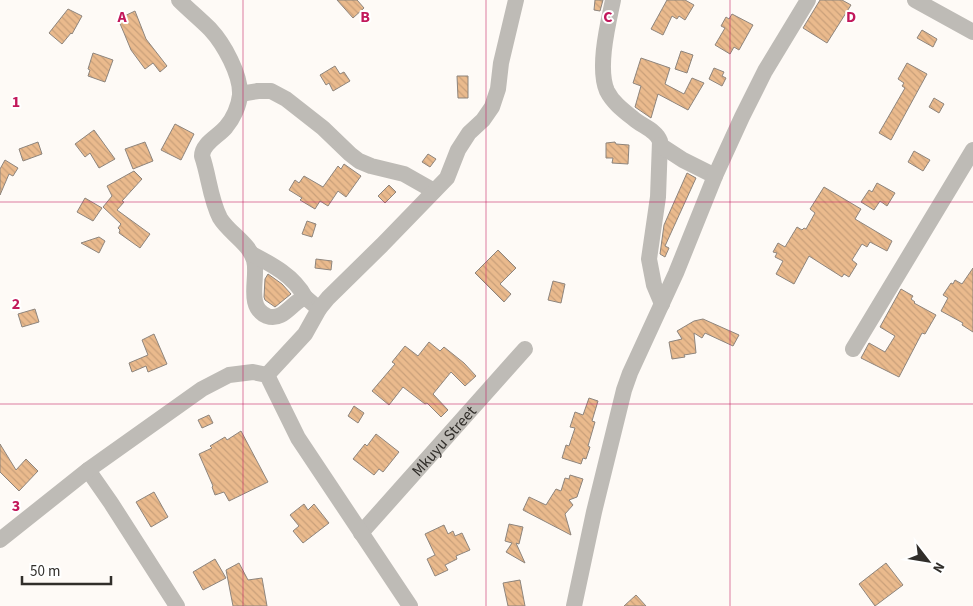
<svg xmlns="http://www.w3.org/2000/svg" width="973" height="606" font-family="'Source Sans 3',sans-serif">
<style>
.building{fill:url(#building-back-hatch);stroke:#8e857d}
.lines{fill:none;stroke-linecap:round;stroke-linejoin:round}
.minor{stroke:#bebbb6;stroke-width:16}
.grid{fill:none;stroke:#c2185b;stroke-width:1;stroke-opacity:0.55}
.labels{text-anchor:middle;stroke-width:4;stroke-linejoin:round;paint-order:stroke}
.street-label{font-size:16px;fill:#312e2a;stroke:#fff}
.grid-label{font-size:16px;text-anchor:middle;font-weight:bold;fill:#c2185b;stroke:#fff;stroke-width:4;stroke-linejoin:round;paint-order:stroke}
</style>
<defs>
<pattern id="building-back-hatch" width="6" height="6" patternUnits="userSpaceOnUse" patternTransform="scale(1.25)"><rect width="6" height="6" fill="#eaba8d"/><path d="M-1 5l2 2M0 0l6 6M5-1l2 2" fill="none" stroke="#c9a07a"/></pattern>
</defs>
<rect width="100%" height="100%" fill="#fefaf6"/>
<!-- building -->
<path class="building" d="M337 0H357L364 8 353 18Z
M595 0H603L600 11 594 10Z
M667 0H685L694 5 685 20 679 16 677 19 672 16 663 35 651 29Z
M820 0H842L851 5 827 43 803 28Z
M68 9 82 16 72 34 71 33 62 44 49 33Z
M135 11 146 39 167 66 160 72 153 63 145 69 131 50 124 33 118 19Z
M732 14 753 25 739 50 734 47 730 54 715 45 725 28 721 26 726 17 729 19Z
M922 30 937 39 933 47 917 38Z
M681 51 693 55 687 73 675 69Z
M93 53 113 60 105 82 88 76 90 70 88 69Z
M641 58 670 68 665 84 684 94 692 78 704 83 688 110 658 94 651 118 635 107 641 86 633 83Z
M907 63 927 74 891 140 879 133 905 88 902 86 904 83 898 79Z
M335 66 340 74 344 72 350 81 333 91 329 83 326 85 320 75Z
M714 68 724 72 722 76 726 78 722 86 709 79Z
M457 76H468V98H458Z
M934 98 944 104 939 113 929 107Z
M175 124 194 134 181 160 161 150Z
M94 130 115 159 99 168 90 153 85 157 75 144Z
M38 142 42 154 23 161 19 149Z
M145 142 153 161 133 169 125 149Z
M615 142 616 144 629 145 628 164 612 163 613 158H606V143Z
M914 151 930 160 923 171 908 162Z
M428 154 436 159 430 167 422 162Z
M5 160 18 168 13 176 9 174 0 195V169Z
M344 164 361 176 346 197 338 191 328 206 320 201 315 209 300 200 302 198 289 190 295 180 299 183 304 176 323 187 338 166 341 169Z
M134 171 142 179 122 201 124 202 117 210 150 234 140 248 119 233 120 230 118 228 121 224 103 207 112 196 107 186Z
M687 173 696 178 665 246 669 248 665 257 660 254 664 225Z
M877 183 895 193 887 206 880 201 874 210 861 202 869 190 872 192Z
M389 185 396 192 385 203 378 196Z
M824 187 861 209 855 219 892 241 887 251 870 242 867 247 862 244 852 260 857 264 849 277 844 274 842 277 809 256 794 284 776 274 783 261 775 257 777 253 773 252 778 243 785 247 797 227 802 230 804 228 806 229 815 213 810 209Z
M85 198 102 208 93 221 77 212Z
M307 221 316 224 312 237 302 234Z
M99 237 105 241 99 253 81 243Z
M498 250 516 268 500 284 511 294 504 302 475 273Z
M316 259 332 261 331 270 315 268Z
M973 268V332L962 325 963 323 941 311 948 298 943 295 951 283 953 284 955 280 962 284Z
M268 274 282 284 291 294 275 307 265 300 264 297 265 279Z
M553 281 565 284 561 303 548 300Z
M901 289 913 296 911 299 915 302 914 303 936 315 925 334 922 333 899 377 861 358 869 343 885 352 895 336 880 327Z
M35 309 39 322 22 327 18 314Z
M703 319 739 335 733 346 705 333 702 338 694 333 696 353 684 355 685 357 672 359 669 342 682 339 677 331 694 321Z
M154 334 167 364 148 372 146 366 132 372 129 363 148 355 142 340Z
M429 342 440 351 444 347 464 363 476 376 465 386 451 372 433 394 448 410 441 417 427 403 425 404 403 387 389 405 372 391 395 364 392 362 405 346 418 356Z
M589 398 598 401 592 421 595 422 588 446 590 447 586 459 583 458 581 464 562 458 566 445 569 446 575 428 570 427 575 412 583 415Z
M354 406 364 413 358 423 348 416Z
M209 415 213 423 202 428 198 420Z
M241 431 268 482 229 501 224 492 215 495 212 487 213 486 199 454 212 448 210 446 225 437 227 440Z
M376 434 399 452 383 472 379 469 374 475 353 459 365 444 367 446Z
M0 444 16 470 26 459 38 471 19 491 0 472Z
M570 475 583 479 577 497 569 500 573 505 565 514 571 535 523 510 529 497 546 505 556 489 561 491 565 478 569 479Z
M154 492 168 517 151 527 136 502Z
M304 504 308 510 314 504 329 523 303 543 293 531 299 526 290 515Z
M509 524 523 527 519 544 516 543 525 563 506 552 512 543 505 541Z
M444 525 448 534 453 531 455 536 462 533 470 550 456 556 457 559 445 565 448 570 435 576 427 559 435 555 425 534Z
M215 559 226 578 203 590 193 572Z
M239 563 248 580 262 578 267 606H233L226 570Z
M886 563 903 585 875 606 859 584Z
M520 580 525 606H508L503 583Z
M636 595 646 606H624Z"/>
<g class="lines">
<!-- minor -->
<g class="minor">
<path d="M179 0C189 10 200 19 210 29 224 44 241 75 240 95 239 106 233 119 226 127 219 136 202 143 202 156 209 176 210 199 220 218 229 233 249 243 254 260 259 277 245 307 267 316 283 322 292 302 305 297L319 309"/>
<path d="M613 0C608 24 597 68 607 91 613 103 624 111 634 119 642 126 656 130 660 141L658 197 649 259 654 285 662 304"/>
<path d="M915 0 973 32"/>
<path d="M240 94 258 91H271L286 99 323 128 350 154 359 161 371 166 404 174 434 191"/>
<path d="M660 145 683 160 715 176"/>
<path d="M252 254C271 264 294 276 305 297"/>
<path d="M853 349 973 150"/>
<path d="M267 375 305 334 319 309 328 298 382 245 447 178 458 150 469 133 483 120 492 107 498 89 501 63 516 0"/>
<path d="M88 470 111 503 177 606"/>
<path id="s1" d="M361 533 525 349"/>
<path d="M0 540 88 470 202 389 229 375 253 372 267 375 298 438 410 606"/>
<path d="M574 606 594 512 624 390 630 373 676 273 715 176 742 117 765 71 808 0"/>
</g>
</g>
<!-- grid -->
<path class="grid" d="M243 0V606M486 0V606M730 0V606M0 202H973M0 404H973"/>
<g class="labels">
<!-- street labels -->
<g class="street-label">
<text dy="6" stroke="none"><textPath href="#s1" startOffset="124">Mkuyu Street</textPath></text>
</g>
</g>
<g class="grid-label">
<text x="122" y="22">A</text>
<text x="365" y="22">B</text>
<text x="608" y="22">C</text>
<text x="851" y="22">D</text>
<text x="16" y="107">1</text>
<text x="16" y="309">2</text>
<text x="16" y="511">3</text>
</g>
<!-- north arrow -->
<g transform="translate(928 561) rotate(121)" stroke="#ffffff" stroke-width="4" paint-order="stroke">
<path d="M0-4L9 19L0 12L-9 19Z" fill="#312e2a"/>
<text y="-8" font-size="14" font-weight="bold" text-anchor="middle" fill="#312e2a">N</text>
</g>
<!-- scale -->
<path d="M22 576v8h89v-8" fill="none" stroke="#312e2a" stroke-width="2.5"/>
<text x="30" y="576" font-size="15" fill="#312e2a" stroke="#ffffff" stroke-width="4" paint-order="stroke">50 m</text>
</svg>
